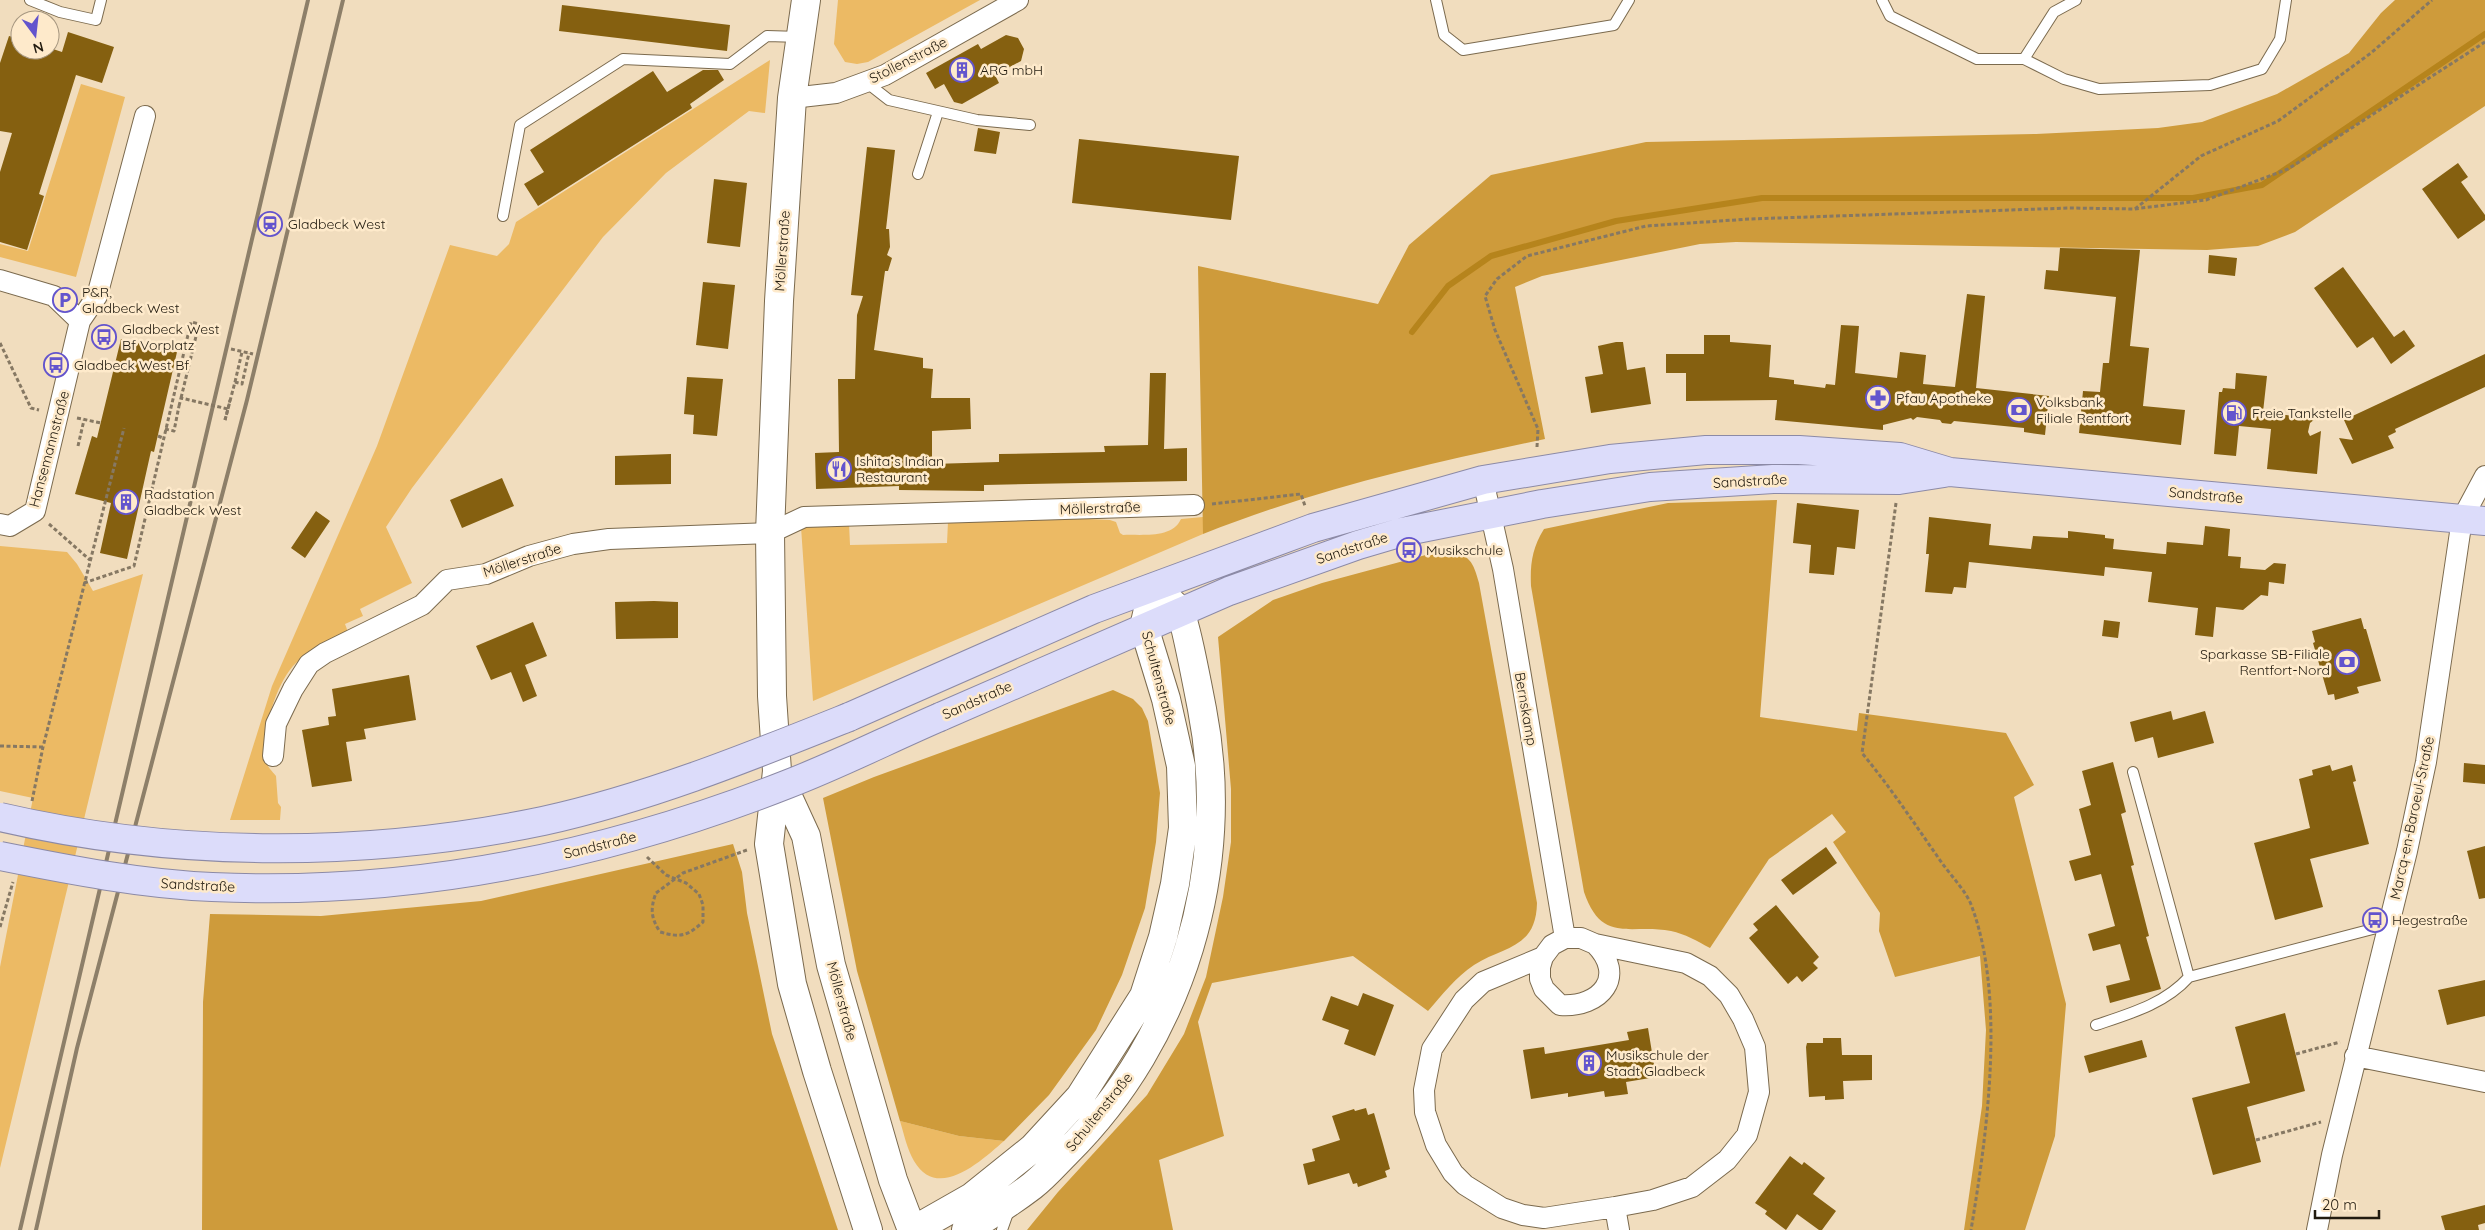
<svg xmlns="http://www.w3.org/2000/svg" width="2485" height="1230" font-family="Quicksand,sans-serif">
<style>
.green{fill:#ecba64}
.forest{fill:#ce9b3b}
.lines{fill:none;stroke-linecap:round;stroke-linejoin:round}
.stream{stroke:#b6841c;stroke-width:6}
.building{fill:#856010}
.lane-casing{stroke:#7b6a4e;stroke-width:12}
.street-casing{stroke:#7b6a4e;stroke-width:22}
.secondary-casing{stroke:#7b6a4e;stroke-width:30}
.primary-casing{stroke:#8c8aa6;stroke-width:30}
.path{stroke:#867863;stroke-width:3;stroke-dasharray:4 2.5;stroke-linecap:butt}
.lane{stroke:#fff;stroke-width:10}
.street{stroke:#fff;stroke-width:20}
.secondary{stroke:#fff;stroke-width:28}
.primary{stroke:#dcdcfa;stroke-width:28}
.rail{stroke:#8d7f69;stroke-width:4}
.primary-bridge-casing{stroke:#8c8aa6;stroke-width:30;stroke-linecap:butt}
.path-bridge{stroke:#867863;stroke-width:3;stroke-dasharray:4 2.5;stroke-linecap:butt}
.primary-bridge{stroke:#dcdcfa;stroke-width:28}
.labels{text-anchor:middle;stroke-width:5;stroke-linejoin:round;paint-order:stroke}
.street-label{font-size:14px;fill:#221b0f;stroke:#feeacb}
.poi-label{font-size:14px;fill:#221b0f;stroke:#feeacb;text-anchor:start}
</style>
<rect width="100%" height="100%" fill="#f1ddbe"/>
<!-- green -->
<path class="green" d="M838 0H980L868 62 857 64 845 62 834 44Z
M770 60 765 113 749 111 666 173 603 237 412 488 386 527 412 583 360 609 363 616 345 624 348 632C330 641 311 649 296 663 276 682 261 733 266 760 267 767 272 771 276 776L278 803 281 807 280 820H230L272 686 377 446 450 245 497 256 509 244 516 222Z
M81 84 125 97 76 277 0 257V244L28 251Z
M1044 517 1110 520 1116 522 1120 533 1123 535C1142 534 1172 539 1181 519L1203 517V534L813 701 801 527 849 523 850 545 947 543 948 522Z
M0 546 67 552 77 564 93 591 143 574 0 1168V967L33 798 0 791Z
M900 1121 959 1136 1004 1141C982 1160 938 1202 914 1161 907 1149 904 1134 900 1121Z"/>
<!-- forest -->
<path class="forest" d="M2395 0H2485V106L2295 232 2258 246 2207 250 1736 242 1700 244 1542 276 1515 287 1545 439C1429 463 1313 490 1203 534L1198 266 1378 304 1409 245 1491 175 1646 142 2036 134 2158 128 2202 122 2277 94 2349 53 2381 13Z
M1777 500 1760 717 1857 731 1859 713 2006 733 2034 785 2014 797 2066 1004 2055 1136 2025 1230H1964L1982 1106 1986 1030 1980 956 1895 977 1879 931 1880 913 1833 842 1846 832 1832 814 1769 859 1710 948C1697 941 1685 934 1671 931 1631 923 1602 945 1584 892L1531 586C1530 565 1532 548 1544 529L1668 503Z
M1448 549C1470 556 1473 561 1479 583L1537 903C1536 949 1504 946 1474 965 1456 977 1442 995 1428 1011L1353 956 1212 983 1198 1022 1224 1136 1159 1160 1173 1230H1027L1058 1192 1147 1095 1184 1034 1206 977 1223 897 1231 842V789L1218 637 1273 600 1322 583Z
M1113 690 1133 699 1142 708 1148 721 1160 793 1156 842 1145 908 1122 975 1096 1030 1049 1095 1004 1141 959 1136 900 1121 857 971 823 798 874 777Z
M733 844 742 872 747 913 772 1034 838 1230H202L203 1002 210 914 321 916 481 901Z"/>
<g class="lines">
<!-- stream -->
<path class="stream" d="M1412 332 1448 286 1491 256 1616 221 1762 198H2193L2262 185 2485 34"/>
</g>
<!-- building -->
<path class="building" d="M562 5 730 25 727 51 559 31Z
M68 32 114 47 102 83 76 75 39 194 44 196 27 250 0 242V172L12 133 0 131V63L9 36 20 39V50L50 48 62 52Z
M1006 35 1018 38 1024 49 1021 61 995 75 999 83 962 104 954 102 944 84 935 89 926 73 978 44 981 49Z
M703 70H718L724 80 690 104 692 108 538 206 524 184 544 172 530 150 653 71 667 92Z
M978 128 1000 132 996 154 974 151Z
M1079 139 1239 156 1231 220 1072 203Z
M867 147 895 150 886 229H889L890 247 887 255 892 258 888 271H885L874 350 923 358V368L933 369 931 398H970L971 429 932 431V464L999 462V454L1105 452 1104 446 1148 445 1150 373H1166L1164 449 1187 448V481L984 485V491L899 490V486L816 489 815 453 839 452 838 379H855L857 315 863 296 851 295Z
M2458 163 2468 177 2461 182 2485 215V220L2458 239 2422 189Z
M714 179 747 183 740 247 707 243Z
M2060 248 2140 250 2130 346 2149 348 2143 406 2185 410 2181 445 2079 433 2083 391 2100 392 2103 363H2109L2116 297 2044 289 2046 270 2058 271Z
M2209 255 2237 258 2235 276 2208 273Z
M2343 267 2394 337 2404 330 2415 346 2391 364 2373 337 2357 348 2314 288Z
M703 282 735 285 728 349 696 345Z
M1967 294 1985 296 1976 388 2049 396 2045 435 2024 432V428L1954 421 1951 424 1942 423 1940 420 1917 417 1913 420 1911 418 1883 425V430L1775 420 1777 400 1686 401V373H1666V354H1704V335H1730V342L1771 345 1769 377 1794 380V384L1825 388 1826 384 1835 385 1841 325 1859 326 1855 373 1897 378 1900 352 1926 355 1923 384 1955 387Z
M121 339 177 352 154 452 151 451 127 559 100 553 111 503 75 494 92 436 97 438Z
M1616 342H1623L1627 370 1645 367 1651 404 1591 413 1585 377 1603 374 1598 346Z
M2485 354V387L2395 429 2396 432 2388 436 2394 448 2352 464 2339 438 2353 440 2344 420Z
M2236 373 2267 376 2263 412 2315 419 2310 423 2308 432 2310 436 2321 431 2317 474 2267 469 2271 429 2239 426 2236 456 2214 454 2219 392H2222L2223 388 2235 389Z
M687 377 723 379 717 436 693 434 694 415 684 414Z
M671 454V484L615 485V456Z
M502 478 514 506 462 528 450 500Z
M1797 503 1859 510 1855 549 1837 547 1834 575 1809 573 1811 545 1793 543Z
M316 511 330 521 305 558 291 548Z
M1929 517 1991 524 1989 545 2031 549 2033 536 2068 538V531L2105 535V538L2114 539 2113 549 2164 554H2166L2167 542 2203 545 2205 526 2230 529 2228 556 2241 557 2240 568 2265 570 2274 563 2286 564 2284 584 2269 582 2268 596 2261 595 2243 610 2216 607 2213 637 2195 635 2198 608 2148 602 2152 572 2105 567 2104 576 1969 562 1966 588 1954 587 1952 594 1925 592 1929 554H1926Z
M654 601 678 602V638L616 639 615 602Z
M2361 618 2364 629H2366L2381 681 2357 687 2359 693 2335 700 2334 694 2328 695 2313 643 2315 642 2312 631Z
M2104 620 2120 622 2118 638 2102 636Z
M533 622 547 656 525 665 537 696 523 702 511 672 491 680 476 646Z
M409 675 416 720 364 729 366 739 346 742 352 781 312 787 302 730 329 725 328 717 336 716 332 689Z
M2171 711 2173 720 2205 711 2214 743 2158 758 2153 737 2135 742 2130 722Z
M2113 762 2126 812 2121 814 2134 865 2131 866 2149 936 2146 937 2161 989 2110 1003 2106 986 2130 980 2120 944 2093 951 2088 934 2115 926 2101 874 2075 881 2069 861 2091 855 2079 809 2091 805 2082 771Z
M2464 763 2485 765V784L2463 782Z
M2330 765 2332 771 2352 765 2356 781 2353 782 2369 844 2310 859 2323 907 2275 920 2254 843 2310 828 2299 779 2313 775 2312 770Z
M2485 846V898L2479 899 2467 851Z
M1826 847 1837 863 1793 895 1781 880Z
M1776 905 1819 957 1813 963 1818 968 1802 982 1797 976 1788 984 1749 938 1758 930 1753 924Z
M2485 980V1016L2447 1025 2438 990Z
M1363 993 1394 1005 1375 1056 1344 1044 1349 1030 1322 1020 1331 996 1358 1006Z
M2285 1013 2305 1091 2247 1107 2261 1162 2213 1175 2192 1098 2250 1083 2235 1027Z
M1648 1028 1656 1077 1626 1082 1628 1094 1605 1097 1604 1091 1568 1097V1093L1531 1099 1523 1050 1544 1047 1545 1054 1629 1040 1627 1032Z
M1823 1038H1841L1842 1055H1872V1080L1843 1081 1844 1099 1825 1100V1096L1809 1097 1806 1047 1807 1043H1823Z
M2142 1040 2147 1057 2089 1073 2084 1056Z
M1366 1108 1368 1115 1374 1113 1383 1144 1390 1169 1385 1171 1387 1177 1358 1187 1357 1183 1353 1184 1349 1173 1308 1185 1303 1164 1315 1161 1312 1149 1340 1140 1332 1116 1354 1109 1355 1111Z
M1790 1156 1802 1165 1804 1162 1825 1178 1813 1194 1836 1211 1822 1230H1819L1797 1214 1786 1230 1765 1214 1767 1211 1755 1203Z
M2485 1205V1223L2478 1225 2479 1230H2445L2441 1216Z"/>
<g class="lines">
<defs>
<path id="lane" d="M30 0 60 12 96 20 101 0
M1436 0 1444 35 1463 50 1614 25 1629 0
M1882 0 1890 16 1977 59H2024L2064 79 2099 89 2210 85 2262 69 2280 39 2286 0
M2024 59 2054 12 2076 0
M866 82 889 100 977 120 1030 125
M918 174 938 112
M503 216 520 125 623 59 730 64 767 36 800 37
M2133 772 2189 977 2388 925
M2096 1025C2129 1014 2165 1004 2189 977
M1002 1230 1009 1210"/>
<path id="street" d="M792 98 836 93 885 75 1018 0
M0 280 54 296 80 321
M1483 480 1503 569 1565 938
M0 524 10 526 35 511 80 321 97 296 145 116
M273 756 276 724 293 689 309 664 325 653 422 605 447 580 486 574 529 556 573 544 609 539 770 533 804 517 1194 505
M1543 957 1483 982 1464 1000 1432 1049 1424 1090 1425 1112 1436 1145 1453 1173 1465 1185 1502 1208 1523 1215 1544 1218 1615 1207 1653 1200 1692 1187 1727 1160 1747 1135 1759 1092 1755 1047 1743 1019 1729 995 1710 976 1686 963 1595 944 1581 938H1565L1552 945 1543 957 1540 967V979L1544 989 1560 1005C1601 1008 1627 976 1595 944
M2355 1056 2485 1082
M1615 1207 1619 1230
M2317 1230 2332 1155 2407 851 2426 762 2462 519 2485 476"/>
<path id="secondary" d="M806 0 792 98 779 301 770 533 772 696 777 771 769 844 792 984 817 1071 868 1230
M777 773 806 836 831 965 893 1180 912 1230
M914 1230 972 1197 1033 1148 1080 1097 1144 996 1163 937 1175 884 1183 828 1181 766 1166 699 1144 627 1153 588C1162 595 1172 602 1179 610 1185 618 1199 694 1202 709 1233 868 1182 1038 1067 1152 1056 1163 1045 1176 1032 1186 1011 1202 989 1216 966 1230"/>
<path id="primary" d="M849 717 1094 609 1313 528 1483 480 1610 459 1706 450H1799L1900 457 1950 472 2485 521
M940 717 1229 591 1358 545 1402 532 1542 504 1650 487 1773 479 1899 480 1944 473"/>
</defs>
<!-- lane casing -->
<use href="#lane" class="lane-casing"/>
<!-- street casing -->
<use href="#street" class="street-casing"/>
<!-- secondary casing -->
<use href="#secondary" class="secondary-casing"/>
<!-- primary casing -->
<use href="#primary" class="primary-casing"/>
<!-- path -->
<path class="path" d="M2135 209 2201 156 2278 121 2371 53 2432 0
M0 343 31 408 39 410
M231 349 253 354
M235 382 242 352
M77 418 101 423
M225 420 235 382 242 384 249 353
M165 429 174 431 179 406
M158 436 163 438
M78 446 84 420
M1537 447 1538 429 1495 330 1485 296 1497 279 1527 256 1646 226 1749 219 2069 208 2134 209 2206 200 2288 169 2485 42
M1896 503 1862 753C1891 788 1916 826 1942 863 1952 877 1967 892 1972 907 2006 1000 1987 1134 1971 1230
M1212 504 1301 494 1305 506
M49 524 90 560
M84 583 134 566 191 322 199 324 181 398
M0 746 43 747
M32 801 43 747 124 428
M656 893 683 873 747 850
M0 927 13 882
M2296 1054 2340 1042
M2256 1140 2321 1122"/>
<!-- lane -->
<use href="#lane" class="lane"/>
<!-- street -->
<use href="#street" class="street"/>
<!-- secondary -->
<use href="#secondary" class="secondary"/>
<!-- primary -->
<use href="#primary" class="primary"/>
<!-- rail -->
<path class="rail" d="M20 1230 308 0
M36 1230 77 1048 247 400 343 0"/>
<defs>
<path id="primary-bridge" d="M0 817C176 858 366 858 543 821 648 798 749 757 849 717
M0 856C70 870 141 884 212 887 410 896 605 856 788 784 840 764 889 739 940 717"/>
</defs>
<!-- primary-bridge casing -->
<use href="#primary-bridge" class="primary-bridge-casing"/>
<!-- path-bridge -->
<path class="path-bridge" d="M179 406 181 398 228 409 225 420
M228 409 230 400
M647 857 666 875 686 883 699 894 703 905V922C687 936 681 938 660 932 651 918 650 909 656 893"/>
<!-- primary-bridge -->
<use href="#primary-bridge" class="primary-bridge"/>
</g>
<!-- icons -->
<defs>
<symbol id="building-ring" viewBox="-11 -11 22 22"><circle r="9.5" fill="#feeacb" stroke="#6354cd" stroke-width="1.5"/><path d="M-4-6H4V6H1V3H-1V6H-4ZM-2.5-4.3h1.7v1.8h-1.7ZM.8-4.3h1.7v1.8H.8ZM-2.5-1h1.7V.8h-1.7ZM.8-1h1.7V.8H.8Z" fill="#6354cd"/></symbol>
<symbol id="station-ring" viewBox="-11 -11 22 22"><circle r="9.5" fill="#feeacb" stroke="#6354cd" stroke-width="1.5"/><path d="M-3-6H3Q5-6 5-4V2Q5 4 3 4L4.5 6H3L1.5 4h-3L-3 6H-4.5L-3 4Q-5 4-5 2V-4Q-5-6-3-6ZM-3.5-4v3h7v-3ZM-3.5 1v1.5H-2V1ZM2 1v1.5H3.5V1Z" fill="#6354cd"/></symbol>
<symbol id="parking-ring" viewBox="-11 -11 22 22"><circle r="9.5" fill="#feeacb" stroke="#6354cd" stroke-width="1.5"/><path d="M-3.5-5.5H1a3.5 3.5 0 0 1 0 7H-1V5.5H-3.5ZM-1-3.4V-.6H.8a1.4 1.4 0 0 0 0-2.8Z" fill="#6354cd"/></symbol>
<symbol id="bus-ring" viewBox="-11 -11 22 22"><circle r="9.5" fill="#feeacb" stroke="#6354cd" stroke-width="1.5"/><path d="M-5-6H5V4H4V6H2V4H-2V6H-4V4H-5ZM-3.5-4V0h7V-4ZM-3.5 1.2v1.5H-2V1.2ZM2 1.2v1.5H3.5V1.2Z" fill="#6354cd"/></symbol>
<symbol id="pharmacy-ring" viewBox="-11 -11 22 22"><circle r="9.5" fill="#feeacb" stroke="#6354cd" stroke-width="1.5"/><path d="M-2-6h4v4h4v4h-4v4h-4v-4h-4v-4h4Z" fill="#6354cd"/></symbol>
<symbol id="bank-ring" viewBox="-11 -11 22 22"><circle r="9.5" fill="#feeacb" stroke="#6354cd" stroke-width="1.5"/><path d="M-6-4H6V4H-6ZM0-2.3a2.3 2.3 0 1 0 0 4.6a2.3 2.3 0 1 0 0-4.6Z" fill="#6354cd"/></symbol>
<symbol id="fuel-ring" viewBox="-11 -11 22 22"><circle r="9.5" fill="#feeacb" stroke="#6354cd" stroke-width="1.5"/><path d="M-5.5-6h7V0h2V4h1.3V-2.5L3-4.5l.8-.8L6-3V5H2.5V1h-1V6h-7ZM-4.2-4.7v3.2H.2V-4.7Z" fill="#6354cd"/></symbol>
<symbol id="restaurant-ring" viewBox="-11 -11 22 22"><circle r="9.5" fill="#feeacb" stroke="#6354cd" stroke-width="1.5"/><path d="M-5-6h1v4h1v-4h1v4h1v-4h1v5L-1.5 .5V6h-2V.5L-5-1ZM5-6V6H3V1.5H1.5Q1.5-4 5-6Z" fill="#6354cd"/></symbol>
</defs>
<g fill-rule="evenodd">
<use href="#building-ring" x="948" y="56" width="28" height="28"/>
<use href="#station-ring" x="256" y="210" width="28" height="28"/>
<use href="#parking-ring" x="51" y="286" width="28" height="28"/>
<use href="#bus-ring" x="90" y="323" width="28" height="28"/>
<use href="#bus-ring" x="42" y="351" width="28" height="28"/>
<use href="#pharmacy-ring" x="1864" y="384" width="28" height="28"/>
<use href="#bank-ring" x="2005" y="396" width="28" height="28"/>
<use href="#fuel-ring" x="2220" y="399" width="28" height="28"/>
<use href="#restaurant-ring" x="825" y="455" width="28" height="28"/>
<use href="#building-ring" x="112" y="488" width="28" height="28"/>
<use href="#bus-ring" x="1395" y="536" width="28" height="28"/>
<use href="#bank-ring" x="2333" y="648" width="28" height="28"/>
<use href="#bus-ring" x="2361" y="906" width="28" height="28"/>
<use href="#building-ring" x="1575" y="1049" width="28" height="28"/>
</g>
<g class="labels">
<!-- street labels -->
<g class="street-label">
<text transform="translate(908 60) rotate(-27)" y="5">Stollenstraße</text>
<text transform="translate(782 251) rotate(-86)" y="5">Möllerstraße</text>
<text transform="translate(49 449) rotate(-75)" y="5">Hansemannstraße</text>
<text transform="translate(1750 481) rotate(-3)" y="5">Sandstraße</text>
<text transform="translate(2206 495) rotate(5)" y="5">Sandstraße</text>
<text transform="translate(1100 508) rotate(-2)" y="5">Möllerstraße</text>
<text transform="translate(1352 548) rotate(-18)" y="5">Sandstraße</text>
<text transform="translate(522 560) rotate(-18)" y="5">Möllerstraße</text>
<text transform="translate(1159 678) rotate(75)" y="5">Schultenstraße</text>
<text transform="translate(977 700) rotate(-24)" y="5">Sandstraße</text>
<text transform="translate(1526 709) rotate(80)" y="5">Bernskamp</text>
<text transform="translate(2412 818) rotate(-78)" y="5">Marcq-en-Baroeul-Straße</text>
<text transform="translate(600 845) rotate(-14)" y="5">Sandstraße</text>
<text transform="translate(198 885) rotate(3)" y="5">Sandstraße</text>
<text transform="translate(842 1001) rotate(75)" y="5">Möllerstraße</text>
<text transform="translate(1099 1112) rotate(-51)" y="5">Schultenstraße</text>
</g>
<!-- poi labels -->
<g class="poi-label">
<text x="980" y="75">ARG mbH</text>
<text x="288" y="229">Gladbeck West</text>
<text x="82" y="297">P&amp;R,<tspan x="82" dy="16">Gladbeck West</tspan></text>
<text x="122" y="334">Gladbeck West<tspan x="122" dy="16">Bf Vorplatz</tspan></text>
<text x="74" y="370">Gladbeck West Bf</text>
<text x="1896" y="403">Pfau Apotheke</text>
<text x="2036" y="407">Volksbank<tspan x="2036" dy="16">Filiale Rentfort</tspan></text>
<text x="2252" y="418">Freie Tankstelle</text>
<text x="856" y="466">Ishita´s Indian<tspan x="856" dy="16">Restaurant</tspan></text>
<text x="144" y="499">Radstation<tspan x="144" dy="16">Gladbeck West</tspan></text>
<text x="1426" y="555">Musikschule</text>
<text x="2330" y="659" text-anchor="end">Sparkasse SB-Filiale<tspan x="2330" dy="16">Rentfort-Nord</tspan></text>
<text x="2392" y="925">Hegestraße</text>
<text x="1606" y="1060">Musikschule der<tspan x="1606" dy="16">Stadt Gladbeck</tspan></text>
</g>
</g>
<!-- north arrow -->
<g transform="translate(35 35) rotate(165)"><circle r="24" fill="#feeacb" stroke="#a69780"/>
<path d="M0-4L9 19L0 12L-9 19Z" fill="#6354cd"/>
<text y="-8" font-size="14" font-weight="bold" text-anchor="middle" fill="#221b0f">N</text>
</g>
<!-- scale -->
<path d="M2315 1210v8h64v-8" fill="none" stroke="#221b0f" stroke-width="2.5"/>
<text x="2322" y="1210" font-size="15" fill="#221b0f" stroke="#feeacb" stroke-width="4" paint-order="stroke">20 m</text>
</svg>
